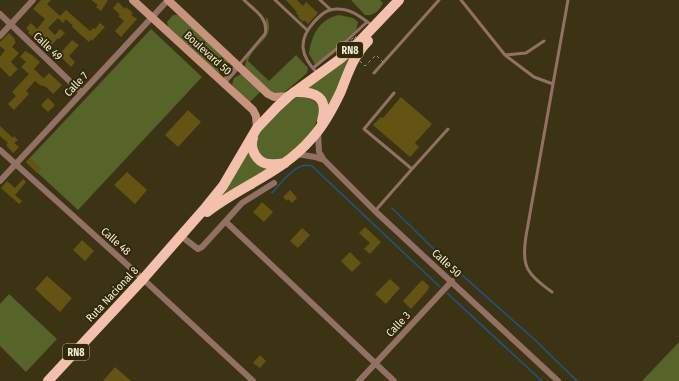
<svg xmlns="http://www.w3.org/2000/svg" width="679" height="381" font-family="'Fira Sans Condensed',sans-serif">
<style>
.green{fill:#566329}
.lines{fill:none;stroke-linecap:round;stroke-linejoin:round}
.stream{stroke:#1c568a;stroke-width:1.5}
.building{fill:#635414}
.service{stroke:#927164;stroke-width:3}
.minor{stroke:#927164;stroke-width:6}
.secondary{stroke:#c7937e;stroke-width:8}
.trunk{stroke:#f2c0ab;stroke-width:10}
.path-bridge{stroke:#9d967e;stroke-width:1;stroke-dasharray:3 3;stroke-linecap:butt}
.labels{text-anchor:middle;stroke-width:4;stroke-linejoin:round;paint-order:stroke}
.shield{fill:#312908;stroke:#b9b39c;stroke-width:1}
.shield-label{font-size:10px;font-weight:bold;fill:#f3eedc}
.street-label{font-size:11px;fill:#f3eedc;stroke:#312908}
</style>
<rect width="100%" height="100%" fill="#3b3313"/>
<!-- green -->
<path class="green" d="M351 0H380L383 3C379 11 374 16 365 15Z
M173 15H179L229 61C228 67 224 72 218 73L168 27 167 22Z
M339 15 353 18 358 22 356 30 316 66 309 54C311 36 319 19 339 15Z
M267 17C276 40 253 43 248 61L269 81 296 55 308 68 307 73 286 91 281 93H271L245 68C245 50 262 46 266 33 267 27 264 22 267 17Z
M151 29 202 77 78 210 26 162Z
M354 53 328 109 304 87Z
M241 74 261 91 249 103 232 85 234 78Z
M300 96C310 96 315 100 320 108 316 130 310 135 294 150 291 153 287 158 283 160 276 162 268 159 261 157 260 155 257 151 256 149 252 130 285 102 300 96Z
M248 152C252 162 260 168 271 169L220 198Z
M9 294 57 339 26 372 0 346V304Z
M679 342V381H642Z"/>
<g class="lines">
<!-- stream -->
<path class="stream" d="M272 193C282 182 296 161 312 166L440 287
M392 208 443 258 535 340 577 381
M447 293 542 381"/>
</g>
<!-- building -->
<path class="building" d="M41 0H51L47 4 60 16 48 28 55 35 60 29 65 33 59 39 58 38 49 48 35 36 34 37 28 33 29 31 26 28 31 23 37 29 45 19 33 9Z
M91 0H108L101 11 96 7 98 5Z
M286 0H297L303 6 306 2 318 13 308 24 304 20 303 22 298 17 299 16 296 13 297 12Z
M118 2 125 9 126 7 133 13 131 15 137 19 121 37 115 31 124 21 118 16 120 15 113 8Z
M66 10 90 31 93 28 95 29 100 23 105 27 92 41 91 39 89 42 72 27 73 26 66 19 63 23 58 18Z
M9 33 15 39 14 40 16 42 12 47 19 53 11 62 18 69 10 77 0 67V57L5 50 0 46V42Z
M72 40 79 45 69 56 75 62 71 67 59 55Z
M25 51 32 55 40 62 34 69 42 77 44 78 49 73 62 85 53 94 45 86 44 87 42 85 41 86 35 81 26 91 29 94 14 110 8 104 16 96 12 92 29 74 21 67 26 62 20 57Z
M401 97 432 124 415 143 419 147 410 157 373 125 381 117 383 118Z
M48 98 55 105 48 112 41 105Z
M188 110 201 122 178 147 165 135Z
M0 126 13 138 14 136 18 140 14 143 19 147 13 153 6 145 8 143 0 136Z
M30 158 41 168 37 173 26 162Z
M127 172 147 190 135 204 114 185Z
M23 179 26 182 15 195 22 201 19 204 1 188 7 181 15 188Z
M290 190 297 198 292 203 288 199 287 201 283 197Z
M262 202 273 212 264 222 253 212Z
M365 227 381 242 370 254 364 249 370 243 359 233Z
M302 228 310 235 298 248 290 241Z
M82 240 94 251 85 261 73 250Z
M350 252 361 263 352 272 341 261Z
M47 276 72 298 60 312 35 289Z
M390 279 400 288 386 304 375 294Z
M422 280 429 286 428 290 411 309 403 301Z
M260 355 266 361 260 368 253 363Z
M115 367 131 381H103Z"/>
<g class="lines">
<!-- service -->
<path class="service" d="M275 0 307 30
M320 0 330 9
M461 0 505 55 526 53 544 41
M505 55 534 77 553 84
M238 66 265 34C269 18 254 10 244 0
M313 68 345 42 367 22
M317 73C301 56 297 41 314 22 324 11 330 7 346 10 356 12 364 20 372 25
M374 73 439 0
M412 169 448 129
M375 211 412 169 364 129 394 93
M552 292C527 274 521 267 526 236L568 0"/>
<!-- minor -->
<path class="minor" d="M0 14 82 93
M0 36 33 0
M224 82 238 66
M318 131 319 152 324 160 375 211 558 381
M0 150 143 279 253 381
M297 154 315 157 324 160
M0 181 168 0
M226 222 394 381
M181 236 198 249 202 247 242 203 274 183
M359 381 452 281"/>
<!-- secondary -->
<path class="secondary" d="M133 0 253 110 256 116 257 128
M168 0 268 94 274 97 289 96"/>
<!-- trunk -->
<path class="trunk" d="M294 92C315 91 329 97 322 121
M253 138C249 149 257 163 269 164 275 165 280 164 285 163
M207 212C242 185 282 173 312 138 324 125 333 108 341 91 348 73 354 55 368 41
M48 381 143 279 206 207 223 186 257 128 277 107 289 96 340 59 359 42 399 0"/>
<!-- path-bridge -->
<path class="path-bridge" d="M347 44 355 36 356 37 345 47 365 66 376 55 384 63"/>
</g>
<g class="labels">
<!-- shield labels -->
<g class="shield">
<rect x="337" y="42" width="26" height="16" rx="3"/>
<rect x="63" y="344" width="26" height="16" rx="3"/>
</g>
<g class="shield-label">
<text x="350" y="54">RN8</text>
<text x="76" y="356">RN8</text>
</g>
<!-- street labels -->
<g class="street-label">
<text transform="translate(48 46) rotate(44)" y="4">Calle 49</text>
<text transform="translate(208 53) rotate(42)" y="4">Boulevard 50</text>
<text transform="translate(76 84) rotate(-47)" y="4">Calle 7</text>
<text transform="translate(116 241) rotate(42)" y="4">Calle 48</text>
<text transform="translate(447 263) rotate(43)" y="4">Calle 50</text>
<text transform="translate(112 294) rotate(-47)" y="4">Ruta Nacional 8</text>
<text transform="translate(398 324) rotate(-47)" y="4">Calle 3</text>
</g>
</g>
</svg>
